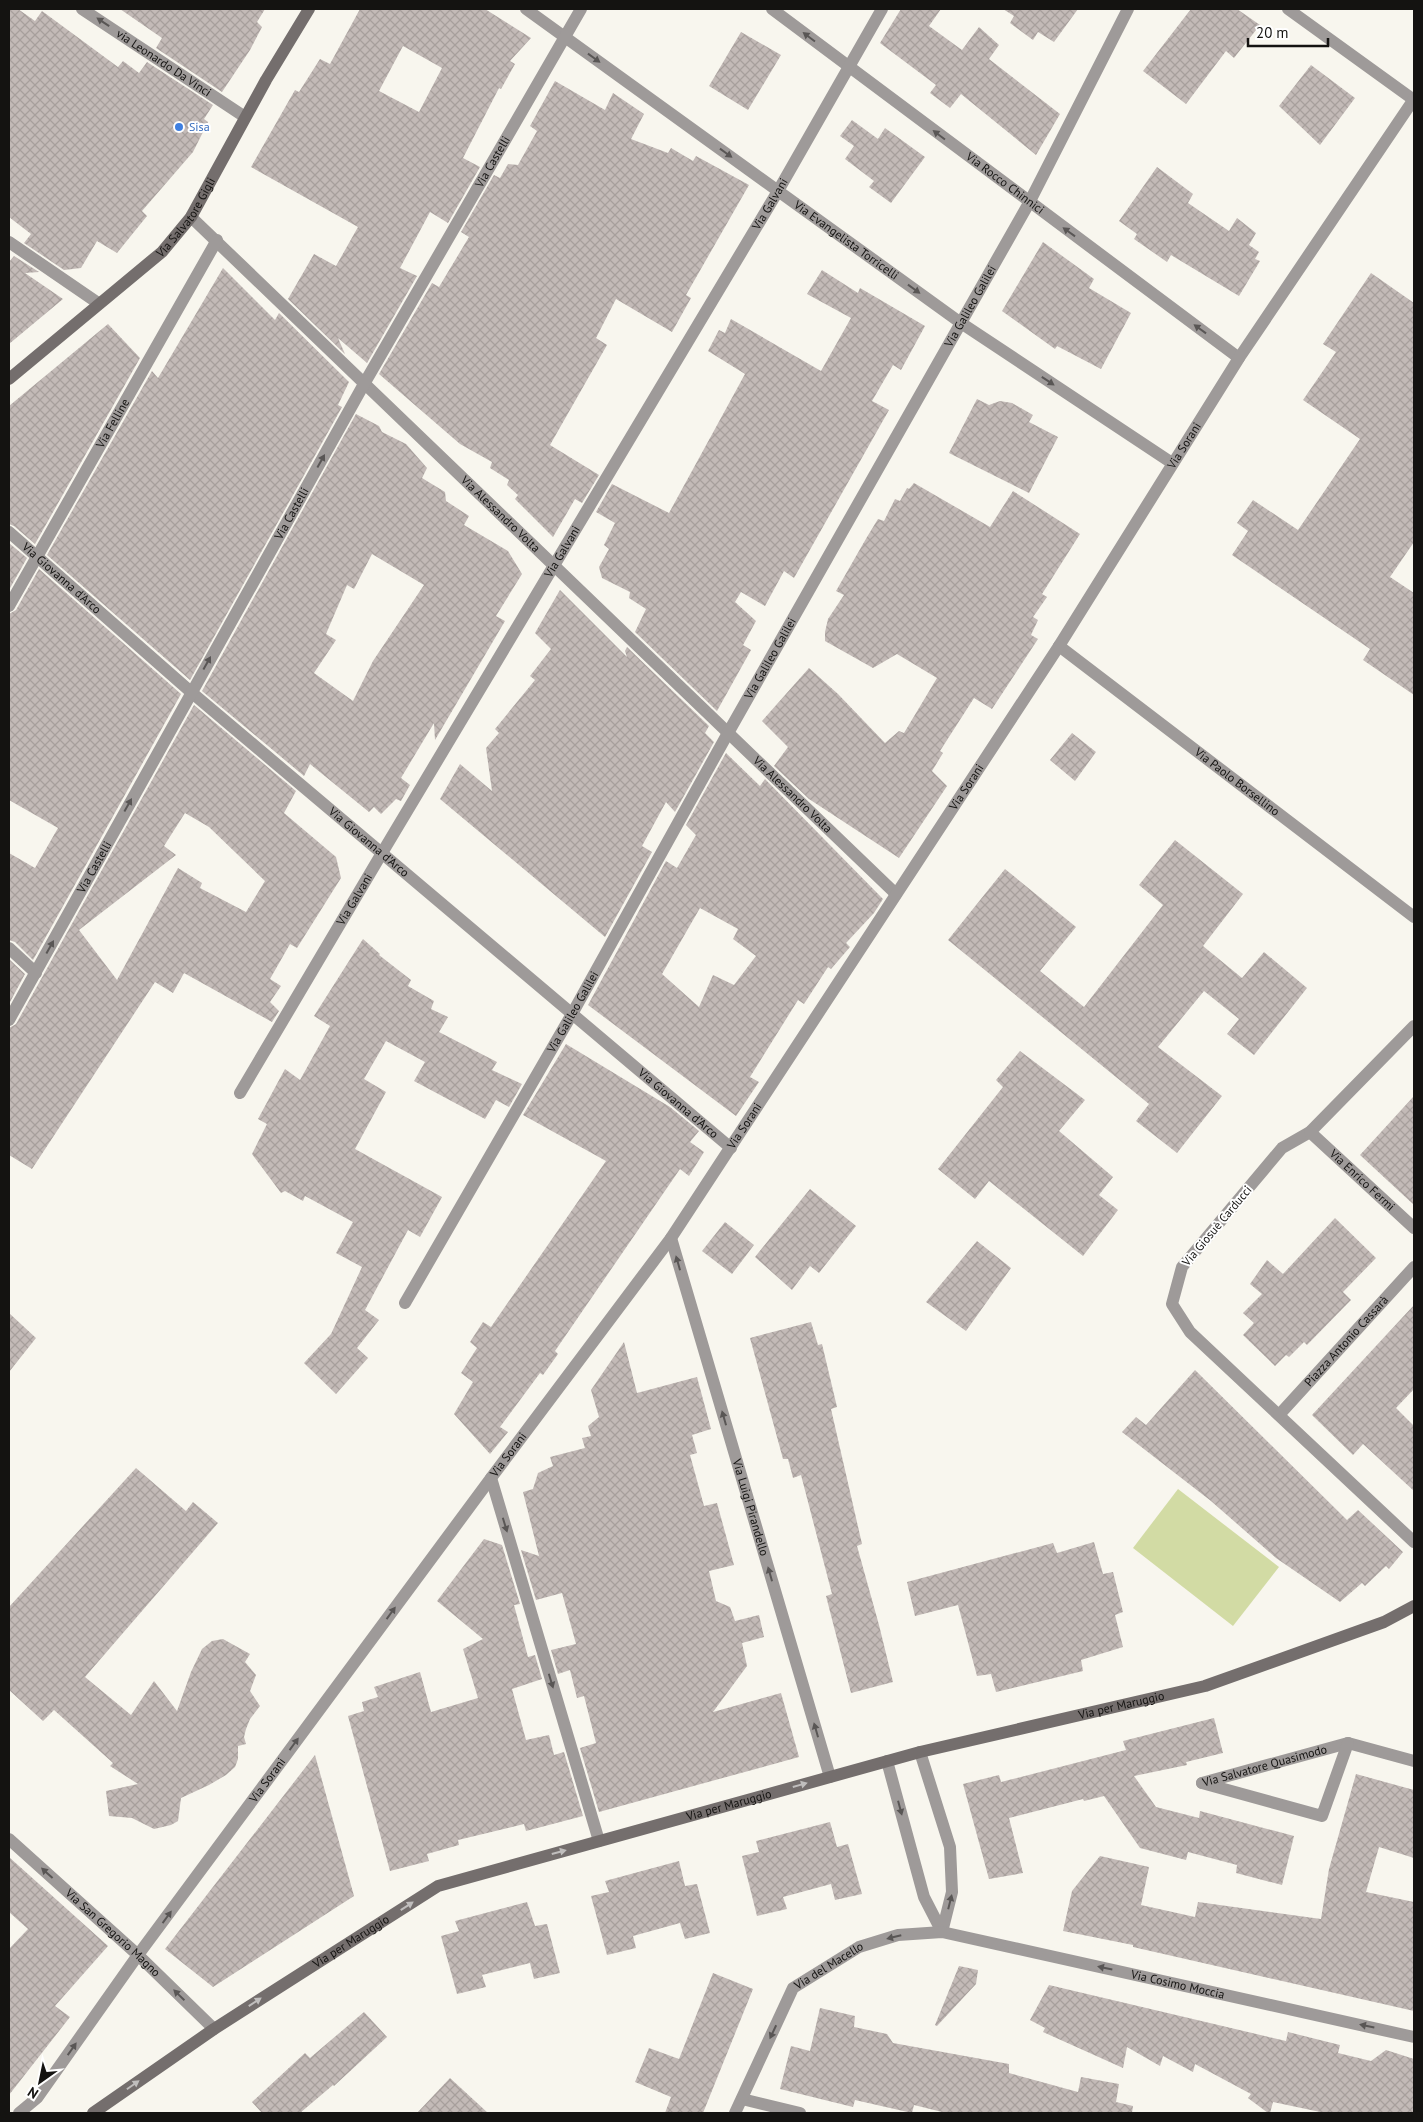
<svg xmlns="http://www.w3.org/2000/svg" width="1423" height="2122" font-family="'PT Sans',sans-serif">
<style>
.green{fill:#d2dba4}
.building{fill:url(#building-cross-hatch);fill-rule:evenodd}
.lines{fill:none;stroke-linecap:round;stroke-linejoin:round}
.street{stroke:#9e9a99;stroke-width:12}
.secondary{stroke:#746e6d;stroke-width:12}
.oneway{fill:#595655}
.oneway2{fill:#c0bebd}
.shop-dot{fill:#3f7fe0;stroke:#fff;stroke-width:2}
.labels{text-anchor:middle;stroke-width:4;stroke-linejoin:round;paint-order:stroke}
.street-label{font-size:12px;fill:#141311;stroke:#fff}
.shop-label{font-size:12px;fill:#366cbe;stroke:#fff;text-anchor:start}
</style>
<defs>
<pattern id="building-cross-hatch" width="8" height="8" patternUnits="userSpaceOnUse" patternTransform="scale(1.25)"><rect width="8" height="8" fill="#c3bab7"/><path d="M0 0l8 8M0 8l8-8" fill="none" stroke="#a79f9c"/></pattern>
</defs>
<rect width="100%" height="100%" fill="#f8f6ee"/>
<!-- green -->
<path class="green" d="M1178 1489 1279 1567 1233 1626 1133 1548Z"/>
<!-- building -->
<path class="building" d="M9 9H18L35 21 42 11 118 67 123 61 139 73 147 62 213 105 204 119 208 122 193 152 142 211 147 216 117 253 97 241 81 268 64 270 24 243 31 234 9 217Z
M120 9H265L257 22 262 27 250 50 222 92 156 48 162 38Z
M360 9H485L531 38 510 61 515 64 501 89 499 88 463 158 480 167 448 223 430 212 400 268 417 276 367 363 338 338 345 354 288 299 314 254 336 266 358 227 251 167 295 90 299 92 320 59 330 64ZM403 46 442 68 419 112 379 91Z
M901 9H941L929 26 962 50 979 27 999 45 989 59 1060 114 1036 155 961 94 950 108 930 93 936 85 880 43Z
M1003 9H1078L1054 42 1038 32 1033 40 1010 23 1014 16Z
M1191 9H1237L1260 25 1234 58 1226 51 1186 104 1143 71Z
M741 32 781 55 748 110 709 86Z
M1311 65 1355 98 1320 145 1279 106Z
M555 81 605 110 613 93 644 114 631 139 668 153 671 148 693 161 696 156 749 185 686 295 691 298 672 332 616 299 596 338 607 345 550 445 599 475 582 503 575 499 553 537 515 499 518 495 507 485 509 480 490 468 492 462 460 444 379 374 432 283 439 287 469 237 461 232 494 175 500 178 508 164 518 165 537 131 530 126Z
M852 120 878 139 885 128 925 157 891 203 869 187 874 181 845 159 854 146 840 136Z
M1157 167 1193 194 1188 203 1229 231 1237 218 1256 233 1249 245 1259 252 1255 259 1260 261 1239 296 1171 255 1167 262 1134 239 1137 234 1119 221Z
M1043 242 1094 279 1089 288 1131 313 1101 369 1057 346 1055 349 1002 311Z
M14 256 39 272 25 273 63 299 9 344V262Z
M223 268 275 320 279 313 349 382 338 405 342 407 190 680 47 555 152 371 158 378Z
M822 270 858 293 860 288 925 326 901 370 893 365 872 401 889 410 794 578 784 571 765 606 741 592 735 602 756 621 743 645 751 650 717 711 635 632 646 609 629 598 630 592 602 578 599 567 609 549 604 545 615 523 596 512 612 484 669 513 745 374 708 351 719 330 725 333 731 319 821 371 851 318 807 294Z
M1371 273 1414 303V542L1390 577 1414 593V695L1363 660 1370 649 1232 555 1248 531 1237 523 1253 500 1298 530 1360 439 1303 400 1336 352 1323 344Z
M108 324 140 358 35 544 14 526 9 524V406Z
M977 399 989 405 1000 401 1012 403 1033 415 1029 422 1058 437 1029 493 949 453Z
M356 414 379 426 382 432 406 444 427 468 422 478 445 492 446 501 469 516 464 525 508 551 522 574 496 616 505 621 435 740 434 723 401 778 410 785 401 801 396 799 381 814 374 807 369 812 310 764 304 776 202 691ZM372 554 424 585 373 661 353 701 314 673 336 640 326 634 347 585 354 589Z
M914 483 990 527 1013 491 1080 534 1042 594 1047 597 1033 617 1038 620 1031 635 1038 639 992 709 974 698 940 751 943 753 932 771 947 786 899 858 809 799 774 766 788 747 762 721 809 668 838 694 885 743 899 731 904 733 937 678 897 654 873 668 825 641V632L828 619 844 595 836 591 867 537 878 519 884 521 895 499 900 501 907 488 909 489Z
M9 543 27 558 9 590Z
M39 569 181 694 33 960 15 942 9 940V853L35 868 58 828 9 800V614L16 610Z
M560 590 627 657 625 651 627 647 709 726 705 733 714 742 675 812 666 802 642 846 652 852 605 937 440 799 460 764 492 791 486 748 499 733 495 729 535 680 530 676 551 649 535 633Z
M194 705 296 791 284 813 336 857 341 878 297 948 290 944 270 979 281 986 270 1002 279 1011 272 1022 184 973 173 993 155 982 32 1169 9 1155V1028L16 1024ZM185 813 209 827 265 881 246 912 200 888 202 883 178 868 117 980 79 930 176 855 164 846Z
M1072 733 1096 752 1075 781 1050 760Z
M726 753 760 786 765 779 883 899 874 913 846 943 850 947 831 969 828 967 804 1004 798 1000 750 1077 759 1082 736 1116 588 1005 666 861 677 868 696 835 686 825ZM700 908 738 929 733 939 756 956 734 985 713 975 699 1007 662 974Z
M1175 840 1243 894 1203 946 1242 978 1264 952 1307 988 1254 1055 1227 1034 1239 1019 1204 991 1158 1047 1222 1096 1177 1153 1136 1121 1149 1104 948 940 1005 869 1076 927 1040 971 1084 1007 1163 905 1139 885Z
M363 939 380 954 379 955 411 980 408 986 434 1001 431 1009 448 1017 439 1032 497 1062 492 1070 522 1084 509 1107 496 1100 485 1119 414 1081 425 1062 386 1041 364 1079 386 1092 355 1149 442 1197 420 1237 408 1230 365 1310 379 1320 357 1348 368 1358 336 1394 304 1363 331 1334 362 1267 336 1253 353 1222 305 1196 303 1201 285 1191 281 1193 252 1154 267 1124 258 1119 285 1069 300 1080 330 1026 314 1016Z
M9 959 25 974 9 1004Z
M566 1044 670 1107 699 1131 690 1142 704 1152 689 1176 680 1169 555 1351 558 1354 543 1375 540 1373 500 1427 508 1432 490 1454 454 1414 473 1382 461 1373 477 1348 470 1342 483 1322 491 1327 606 1161 523 1115Z
M1020 1051 1085 1100 1059 1131 1113 1177 1099 1195 1118 1210 1083 1256 989 1181 975 1199 938 1169 1003 1087 996 1080Z
M1414 1096V1205L1360 1155Z
M810 1189 856 1226 819 1273 810 1266 792 1290 755 1257Z
M1335 1218 1376 1258 1343 1292 1351 1300 1307 1345 1304 1342 1289 1357 1286 1355 1275 1366 1243 1335 1254 1323 1243 1313 1262 1294 1250 1284 1267 1260 1283 1274Z
M725 1222 754 1245 732 1274 702 1251Z
M977 1241 1011 1268 966 1331 926 1302Z
M1414 1305V1389L1396 1408 1414 1426V1491L1363 1444 1353 1455 1312 1415Z
M9 1313 36 1338 9 1372Z
M811 1322 818 1345 822 1344 837 1407 831 1409 862 1544 857 1546 879 1625 893 1682 851 1693 826 1596 832 1594 801 1475 793 1478 788 1459H783L750 1338Z
M624 1342 637 1393 697 1377 711 1429 692 1435 697 1453 690 1455 704 1506 717 1503 734 1565 709 1571 716 1601 730 1607 735 1621 759 1615 764 1637 742 1643 747 1666 713 1712 781 1693 799 1757 599 1812 580 1748 596 1743 584 1696 577 1698 570 1670 558 1674 551 1650 576 1644 562 1593 536 1600 521 1550 539 1556 523 1492 533 1489 538 1473 553 1466 550 1457 585 1448 582 1438 591 1436 588 1426 599 1417 591 1390Z
M1195 1370 1347 1520 1358 1510 1403 1552 1389 1569 1386 1566 1365 1586 1362 1583 1340 1602 1276 1558 1211 1501 1122 1432 1136 1417 1146 1425Z
M136 1468 186 1511 193 1502 218 1523 85 1677 131 1715 154 1681 177 1711 191 1672 202 1649 212 1641 223 1639 250 1654 245 1662 256 1675 250 1691 260 1706 250 1719 246 1729 244 1737 246 1744 238 1746V1759L235 1767 226 1775 209 1785 181 1798 178 1821 171 1825 154 1829 132 1818 109 1816 106 1791 138 1784 110 1766 113 1763 54 1710 43 1721 9 1690V1607Z
M484 1539 502 1545 520 1604 514 1605 528 1657 535 1655 542 1679 512 1689 526 1740 549 1735 554 1755 564 1752 583 1816 526 1831 524 1824 458 1840 459 1845 427 1854 429 1861 390 1871 348 1716 364 1711 362 1702 378 1697 374 1687 420 1672 431 1712 478 1698 463 1649 483 1639 437 1601Z
M1094 1542 1103 1574 1113 1572 1123 1612 1115 1615 1123 1647 1081 1660 1083 1671 996 1692 991 1674 977 1676 958 1605 915 1616 907 1582 1053 1543 1057 1553Z
M1214 1718 1223 1753 1186 1762 1187 1765 1134 1776 1156 1807 1199 1818 1200 1811 1294 1836 1282 1885 1236 1873 1237 1865 1188 1852 1186 1860 1140 1848 1104 1796 1084 1801 1083 1799 1009 1818 1023 1873 989 1879 963 1784 999 1775 1001 1782 1126 1750 1123 1741Z
M315 1755 354 1896 213 1987 165 1949Z
M1356 1774 1414 1790V1858L1379 1847 1366 1892 1414 1902V2011L1133 1947V1945L1063 1931 1072 1891 1100 1856 1149 1867 1141 1905 1195 1917 1198 1902 1321 1919 1329 1869Z
M830 1822 837 1847 848 1844 862 1894 835 1900 831 1884 783 1897 787 1909 757 1916 742 1856 759 1852 756 1841Z
M9 1857 108 1946 55 2006 70 2017 9 2095V1949L28 1929 9 1912Z
M679 1861 685 1886 697 1884 710 1933 685 1939 680 1923 633 1936 636 1948 607 1955 591 1896 609 1892 605 1881Z
M527 1902 535 1926 547 1924 560 1973 534 1979 530 1963 482 1975 486 1987 457 1994 441 1936 459 1931 455 1921Z
M959 1966 978 1970 976 1984 937 2026 935 2025Z
M713 1973 753 1989 703 2113H665L671 2097 635 2082 649 2048 679 2059Z
M1049 1985 1286 2041 1288 2032 1340 2045 1338 2053 1371 2061 1386 2050 1414 2059V2113H1325L1273 2102 1270 2113H1268L1248 2098 1251 2094 1195 2064 1193 2072 1163 2056 1160 2066 1127 2047 1123 2068 1043 2032 1045 2028 1030 2020Z
M820 2008 855 2016 854 2027 887 2034 893 2043 1009 2064V2073L1078 2092 1081 2077 1119 2084 1116 2102 1133 2106 1132 2113H946L914 2105 912 2113 855 2100 853 2107 780 2089 791 2046 810 2051Z
M364 2012 387 2037 334 2086 333 2085 300 2113H262L252 2102 305 2053 310 2058Z
M450 2078 488 2113H417Z"/>
<g class="lines">
<!-- street -->
<g class="street">
<path id="s1" d="M82 9 245 117"/>
<path id="s2" d="M526 9 961 323 1172 463"/>
<path id="s3" d="M772 9 1239 358"/>
<path d="M1288 9 1414 100"/>
<path id="s4" d="M191 217 896 894"/>
<path d="M9 242 98 303"/>
<path id="s5" d="M9 532 191 692 731 1148"/>
<path id="s6" d="M9 606 217 240"/>
<path id="s7" d="M1059 646 1414 917"/>
<path d="M9 948 36 973"/>
<path id="s8" d="M9 1020 364 384 581 9"/>
<path d="M1414 1026 1310 1132 1282 1148 1182 1267 1172 1304 1190 1332 1414 1542"/>
<path id="s9" d="M240 1093 382 853 778 191 882 9"/>
<path id="s10" d="M1310 1132 1414 1228"/>
<path id="s11" d="M671 1238 830 1777"/>
<path id="s12" d="M405 1303 572 1014 728 733 1029 203 1128 9"/>
<path id="s13" d="M1279 1415 1414 1267"/>
<path d="M491 1478 599 1841"/>
<path d="M887 1761 924 1897 942 1932 952 1892 950 1847 920 1752"/>
<path id="s14" d="M1202 1783 1348 1743 1414 1761"/>
<path d="M1202 1783 1322 1816 1348 1743"/>
<path id="s15" d="M9 1839 138 1955 214 2029"/>
<path d="M742 2099 800 2113"/>
<path id="s16" d="M19 2113 37 2098 138 1955 491 1478 671 1238 1059 646 1239 358 1414 99"/>
<path id="s17" d="M735 2113 793 1988 859 1947 898 1935 942 1932 1414 2037"/>
</g>
<!-- secondary -->
<g class="secondary">
<path id="s18" d="M9 379 162 252 191 217 266 80 309 9"/>
<path id="s19" d="M93 2113 214 2029 438 1886 920 1752 1205 1686 1384 1622 1414 1606"/>
</g>
</g>
<!-- one-way arrows -->
<defs><path id="oneway-solid" d="M-6-.8H1V-3.2L6.5 0L1 3.2V.8H-6Z" transform="scale(1.25)"/></defs>
<g class="oneway">
<use href="#oneway-solid" transform="translate(103 22) rotate(-146)"/>
<use href="#oneway-solid" transform="translate(809 37) rotate(-143)"/>
<use href="#oneway-solid" transform="translate(594 58) rotate(36)"/>
<use href="#oneway-solid" transform="translate(939 135) rotate(-143)"/>
<use href="#oneway-solid" transform="translate(726 153) rotate(36)"/>
<use href="#oneway-solid" transform="translate(1069 232) rotate(-144)"/>
<use href="#oneway-solid" transform="translate(914 289) rotate(36)"/>
<use href="#oneway-solid" transform="translate(1200 329) rotate(-144)"/>
<use href="#oneway-solid" transform="translate(1048 381) rotate(34)"/>
<use href="#oneway-solid" transform="translate(321 461) rotate(-61)"/>
<use href="#oneway-solid" transform="translate(207 663) rotate(-61)"/>
<use href="#oneway-solid" transform="translate(128 805) rotate(-61)"/>
<use href="#oneway-solid" transform="translate(50 947) rotate(-61)"/>
<use href="#oneway-solid" transform="translate(678 1263) rotate(-106)"/>
<use href="#oneway-solid" transform="translate(724 1418) rotate(-106)"/>
<use href="#oneway-solid" transform="translate(505 1525) rotate(73)"/>
<use href="#oneway-solid" transform="translate(770 1574) rotate(-106)"/>
<use href="#oneway-solid" transform="translate(391 1613) rotate(-54)"/>
<use href="#oneway-solid" transform="translate(551 1681) rotate(73)"/>
<use href="#oneway-solid" transform="translate(816 1730) rotate(-106)"/>
<use href="#oneway-solid" transform="translate(294 1744) rotate(-54)"/>
<use href="#oneway-solid" transform="translate(900 1808) rotate(75)"/>
<use href="#oneway-solid" transform="translate(47 1873) rotate(-138)"/>
<use href="#oneway-solid" transform="translate(950 1902) rotate(-76)"/>
<use href="#oneway-solid" transform="translate(167 1917) rotate(-54)"/>
<use href="#oneway-solid" transform="translate(894 1937) rotate(166)"/>
<use href="#oneway-solid" transform="translate(1105 1968) rotate(-168)"/>
<use href="#oneway-solid" transform="translate(179 1995) rotate(-136)"/>
<use href="#oneway-solid" transform="translate(1367 2026) rotate(-168)"/>
<use href="#oneway-solid" transform="translate(773 2032) rotate(115)"/>
<use href="#oneway-solid" transform="translate(72 2049) rotate(-55)"/>
</g>
<g class="oneway2">
<use href="#oneway-solid" transform="translate(800 1785) rotate(-16)"/>
<use href="#oneway-solid" transform="translate(559 1852) rotate(-15)"/>
<use href="#oneway-solid" transform="translate(407 1906) rotate(-33)"/>
<use href="#oneway-solid" transform="translate(255 2002) rotate(-33)"/>
<use href="#oneway-solid" transform="translate(133 2085) rotate(-35)"/>
</g>
<!-- markers -->
<circle class="shop-dot" cx="179" cy="127" r="5"/>
<g class="labels">
<!-- street labels -->
<g class="street-label">
<text dy="4" stroke="none"><textPath href="#s1" startOffset="98">via Leonardo Da Vinci</textPath></text>
<text dy="4" stroke="none"><textPath href="#s8" startOffset="985">Via Castelli</textPath></text>
<text dy="4" stroke="none"><textPath href="#s3" startOffset="291">Via Rocco Chinnici</textPath></text>
<text dy="4" stroke="none"><textPath href="#s9" startOffset="1035">Via Galvani</textPath></text>
<text dy="4" stroke="none"><textPath href="#s18" startOffset="241">Via Salvatore Gigli</textPath></text>
<text dy="4" stroke="none"><textPath href="#s2" startOffset="395">Via Evangelista Torricelli</textPath></text>
<text dy="4" stroke="none"><textPath href="#s12" startOffset="1146">Via Galileo Galilei</textPath></text>
<text dy="4" stroke="none"><textPath href="#s6" startOffset="210">Via Felline</textPath></text>
<text dy="4" stroke="none"><textPath href="#s16" startOffset="2036">Via Sorani</textPath></text>
<text dy="4" stroke="none"><textPath href="#s8" startOffset="580">Via Castelli</textPath></text>
<text dy="4" stroke="none"><textPath href="#s4" startOffset="429">Via Alessandro Volta</textPath></text>
<text dy="4" stroke="none"><textPath href="#s9" startOffset="630">Via Galvani</textPath></text>
<text dy="4" stroke="none"><textPath href="#s5" startOffset="70">Via Giovanna d'Arco</textPath></text>
<text dy="4" stroke="none"><textPath href="#s12" startOffset="741">Via Galileo Galilei</textPath></text>
<text dy="4" stroke="none"><textPath href="#s7" startOffset="224">Via Paolo Borsellino</textPath></text>
<text dy="4" stroke="none"><textPath href="#s16" startOffset="1631">Via Sorani</textPath></text>
<text dy="4" stroke="none"><textPath href="#s4" startOffset="834">Via Alessandro Volta</textPath></text>
<text dy="4" stroke="none"><textPath href="#s5" startOffset="475">Via Giovanna d'Arco</textPath></text>
<text dy="4" stroke="none"><textPath href="#s8" startOffset="175">Via Castelli</textPath></text>
<text dy="4" stroke="none"><textPath href="#s9" startOffset="225">Via Galvani</textPath></text>
<text dy="4" stroke="none"><textPath href="#s12" startOffset="336">Via Galileo Galilei</textPath></text>
<text dy="4" stroke="none"><textPath href="#s5" startOffset="880">Via Giovanna d'Arco</textPath></text>
<text dy="4" stroke="none"><textPath href="#s16" startOffset="1226">Via Sorani</textPath></text>
<text dy="4" stroke="none"><textPath href="#s10" startOffset="71">Via Enrico Fermi</textPath></text>
<text transform="translate(1217 1226) rotate(-50)" y="4">Via Giosuè Carducci</text>
<text dy="4" stroke="none"><textPath href="#s13" startOffset="100">Piazza Antonio Cassarà</textPath></text>
<text dy="4" stroke="none"><textPath href="#s16" startOffset="821">Via Sorani</textPath></text>
<text dy="4" stroke="none"><textPath href="#s11" startOffset="281">Via Luigi Pirandello</textPath></text>
<text dy="4" stroke="none"><textPath href="#s19" startOffset="1120">Via per Maruggio</textPath></text>
<text dy="4" stroke="none"><textPath href="#s14" startOffset="65">Via Salvatore Quasimodo</textPath></text>
<text dy="4" stroke="none"><textPath href="#s16" startOffset="416">Via Sorani</textPath></text>
<text dy="4" stroke="none"><textPath href="#s19" startOffset="715">Via per Maruggio</textPath></text>
<text dy="4" stroke="none"><textPath href="#s15" startOffset="140">Via San Gregorio Magno</textPath></text>
<text dy="4" stroke="none"><textPath href="#s19" startOffset="310">Via per Maruggio</textPath></text>
<text dy="4" stroke="none"><textPath href="#s17" startOffset="180">Via del Macello</textPath></text>
<text dy="4" stroke="none"><textPath href="#s17" startOffset="542">Via Cosimo Moccia</textPath></text>
</g>
<!-- shop labels -->
<g class="shop-label">
<text x="189" y="131">Sisa</text>
</g>
</g>
<!-- border -->
<rect width="1423" height="2122" fill="none" stroke="#141311" stroke-width="20"/>
<!-- north arrow -->
<g transform="translate(40 2082) rotate(213)" stroke="#ffffff" stroke-width="4" paint-order="stroke">
<path d="M0-4L9 19L0 12L-9 19Z" fill="#141311"/>
<text y="-8" font-size="14" font-weight="bold" text-anchor="middle" fill="#141311">N</text>
</g>
<!-- scale -->
<path d="M1248 38v8h80v-8" fill="none" stroke="#141311" stroke-width="2.5"/>
<text x="1256" y="38" font-size="15" fill="#141311" stroke="#ffffff" stroke-width="4" paint-order="stroke">20 m</text>
</svg>
